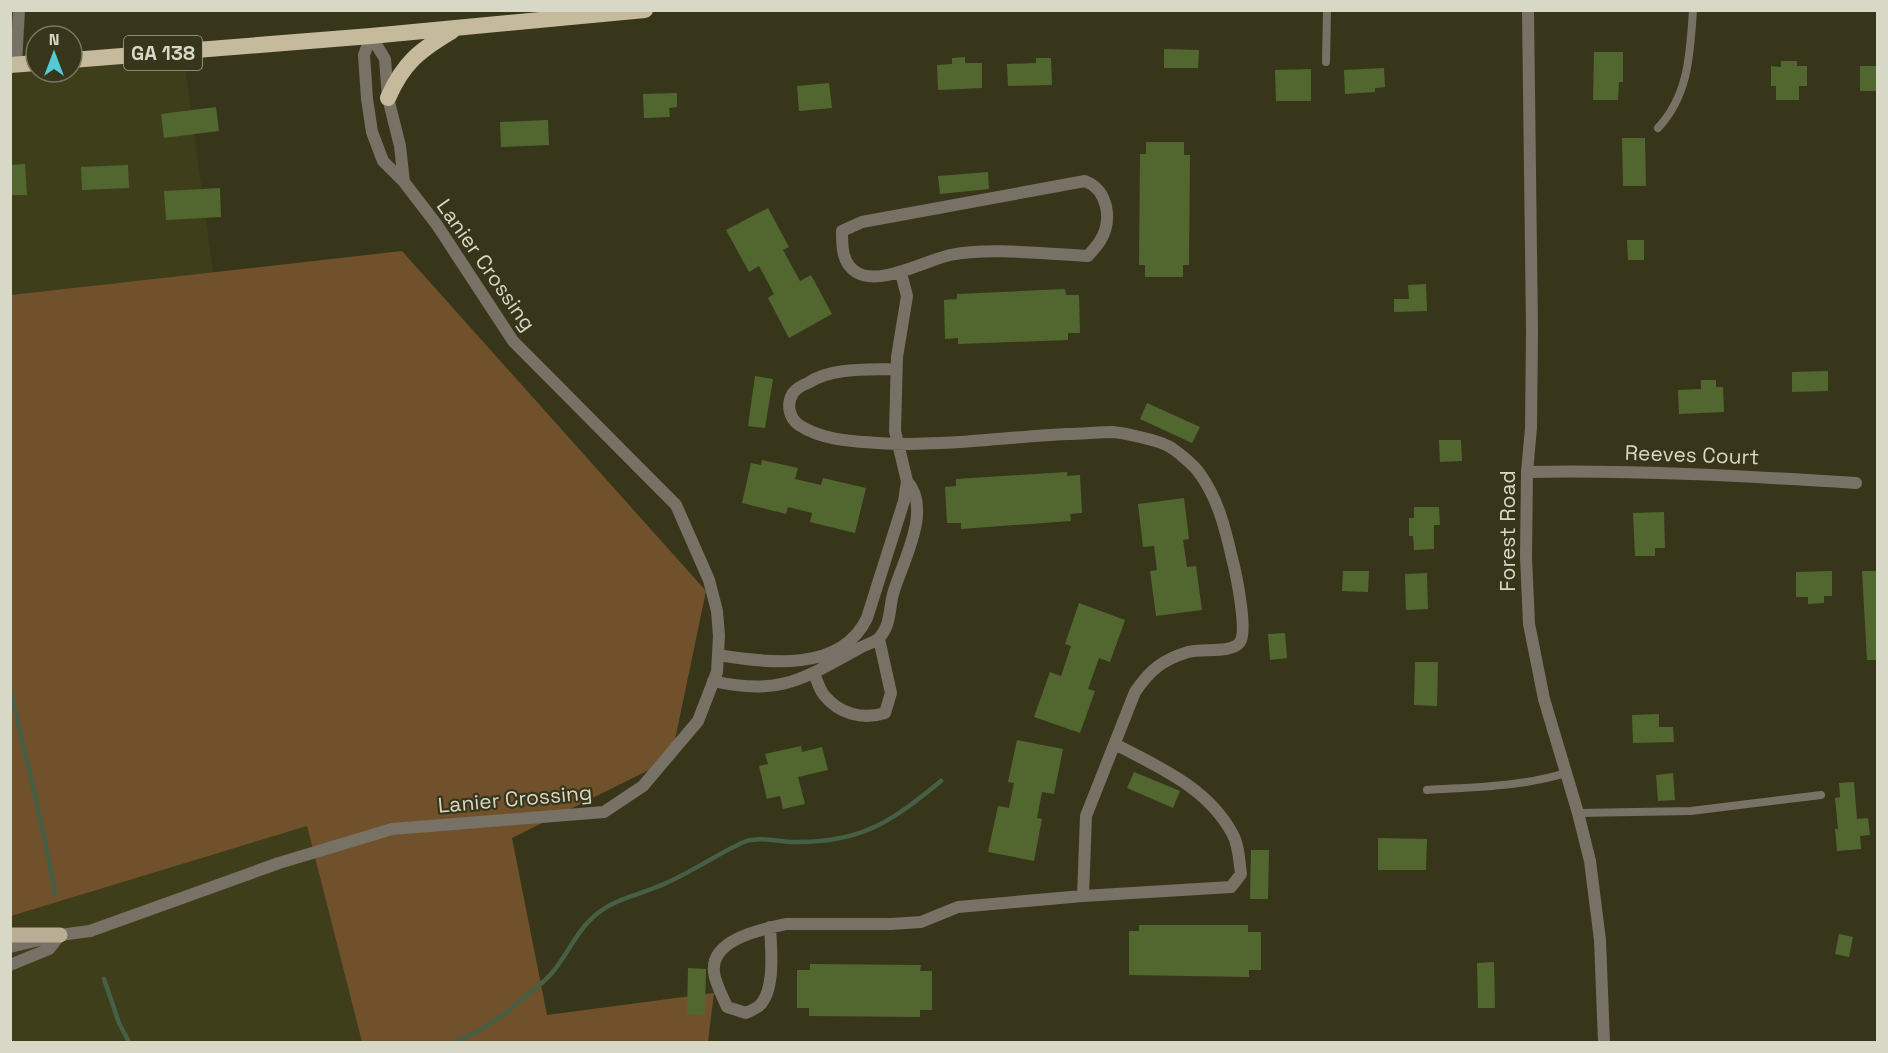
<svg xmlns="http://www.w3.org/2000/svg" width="1888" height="1053" font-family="'Space Grotesk',sans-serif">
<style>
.built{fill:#3f3e1a}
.green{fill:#71512b}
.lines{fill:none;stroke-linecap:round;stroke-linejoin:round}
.stream{stroke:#465f45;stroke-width:4.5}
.building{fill:#526730}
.service{stroke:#777265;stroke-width:8}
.minor{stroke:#777265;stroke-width:12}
.primary{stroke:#b9ae94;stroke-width:15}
.trunk{stroke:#c6ba9d;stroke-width:16}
.labels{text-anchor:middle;stroke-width:4.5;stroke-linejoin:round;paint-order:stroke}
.shield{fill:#37361a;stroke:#a8a793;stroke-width:1.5}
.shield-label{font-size:20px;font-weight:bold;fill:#d8d8c7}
.street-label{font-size:21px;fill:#d8d8c7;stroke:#37361a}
</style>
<rect width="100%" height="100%" fill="#37361a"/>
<!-- built -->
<path class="built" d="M182 44 213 273 11 295 10 59 36 57V72H72V54Z
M307 825 362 1042H11V916Z"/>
<!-- green -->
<path class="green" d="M402 251 706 591 671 759 512 838 547 1015 714 993 708 1042H362L307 826 11 916V295Z"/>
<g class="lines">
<!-- stream -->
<path class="stream" d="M10 687C25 757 44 825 55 895
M104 979 119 1023 129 1042
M455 1042C485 1029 503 1016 527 995 535 989 544 982 551 974 568 955 576 930 598 913 617 898 642 894 664 884 692 872 717 854 744 842 759 836 779 842 794 842 861 843 891 822 941 781"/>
</g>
<!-- building -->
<path class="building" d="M1164 49 1199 50 1198 68H1164Z
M1594 52H1623V82H1619L1618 100H1593Z
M965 57V63H982V88L938 90 937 65 952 64V58Z
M1036 58H1051L1052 85 1008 86 1007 64 1036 63Z
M1781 61H1797V66H1807V86H1799V100H1776V86H1771V66L1781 67Z
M1860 66H1878V91H1860Z
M1384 68 1385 87 1375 88V92L1345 94 1344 70Z
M1311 69V101H1276L1275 70Z
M829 83 832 108 799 111 797 86Z
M677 93V107L669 108 670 117 644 118 643 94Z
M216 107 219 131 164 138 161 114Z
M548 120 549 145 501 147 500 122Z
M1622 138H1645L1646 186H1623Z
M1146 142H1184V155H1190L1189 265H1183V277H1145V265H1139L1140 154H1146Z
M25 164 27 195H10V165Z
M128 165 129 188 82 190 81 167Z
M988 172 989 189 940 194 938 176Z
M220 188 221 217 166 220 164 191Z
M768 208 789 247 783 250 800 281 811 275 832 314 789 338 768 298 774 294 759 266 749 272 726 230Z
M1627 240H1644V260H1628Z
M1426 284 1427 311 1394 312V299H1409L1408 285Z
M1065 289 1066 295H1079L1080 333H1068V340L958 344V338L945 339 944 300 957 299V294Z
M1828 371V391L1792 392V372Z
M755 376 773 379 765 428 748 426Z
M1701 380H1716V387H1723L1724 412 1679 414 1678 390 1701 389Z
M1147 403 1200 427 1192 443 1140 419Z
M1439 440H1461L1462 461 1440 462Z
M762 460 798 468 795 479 821 485 823 478 866 488 855 533 810 522 812 513 788 507 786 514 742 503 751 463 761 465Z
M1067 472V476L1080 475 1082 513 1070 514 1071 521 961 529V523H947L945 487 956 486V479Z
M1184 498 1189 539 1183 540 1187 567 1196 566 1202 610 1156 616 1150 571 1157 570 1154 546 1143 547 1138 504Z
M1414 507H1439L1440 525H1434V549L1414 550 1413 536H1409V518H1414Z
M1664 512 1665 548H1655V556H1635L1633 513Z
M1343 571H1369L1368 592 1342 591Z
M1832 571V596H1824V603L1808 604V597H1796V572Z
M1862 571H1878V660H1867Z
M1427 573 1428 609 1406 610 1405 574Z
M1079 603 1125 620 1110 662 1099 658 1088 689 1095 691 1080 733 1034 717 1050 672 1061 676 1071 646 1065 644Z
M1285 633 1287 658 1270 660 1268 634Z
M1415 662H1438L1437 706 1414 705Z
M1659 714V727H1673L1674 742 1633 743 1632 715Z
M1017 740 1063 749 1054 794 1042 792 1037 818 1042 819 1034 861 988 852 998 806 1009 808 1014 783 1008 782Z
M801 746 802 752 822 747 828 770 798 777 805 804 783 809 780 796 767 799 759 766 768 764 765 754Z
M1134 772 1180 791 1173 808 1127 788Z
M1673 773 1675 800 1658 801 1656 775Z
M1854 782 1857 819 1868 818 1870 835 1860 836 1861 849 1837 851 1835 829H1838L1835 798 1840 797 1839 783Z
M1378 838 1427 839 1426 870H1378Z
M1251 850H1269L1268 899H1250Z
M1139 925H1248V932H1261V970H1249V977L1129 975V931H1139Z
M1839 934 1853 937 1849 957 1835 954Z
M1494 962 1495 1008H1478L1477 963Z
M810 964 921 965 920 971H932V1010H920V1017L809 1016V1008H797V970H810Z
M688 968 706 969 705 1015 687 1014Z"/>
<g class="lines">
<!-- service -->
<path class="service" d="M1326 62 1327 10
M1658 128C1689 95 1690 53 1693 10
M1427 790C1474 787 1520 787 1566 773
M1578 813 1691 811 1821 795"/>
<!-- minor -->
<path class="minor" d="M1528 10 1532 331 1531 428 1527 472 1526 557 1529 624 1544 699 1578 813 1590 861 1600 940 1604 1042
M371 36 385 59 388 98 400 146 404 182
M16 64 19 10
M1085 181C1108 190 1113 220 1100 241 1097 246 1092 251 1088 256 1048 254 988 247 950 255 927 260 879 287 856 272 842 263 842 247 842 231L862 222Z
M896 369C868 370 832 367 808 383 803 385 796 389 793 393 786 404 789 418 799 425 822 440 850 441 877 443 941 447 1004 437 1067 434 1082 434 1098 432 1113 432 1124 433 1156 440 1166 445 1174 448 1195 466 1200 474 1218 499 1225 528 1232 558 1236 573 1248 631 1240 642 1232 654 1202 648 1188 652 1162 660 1150 670 1135 692L1086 816 1083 896
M1527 472C1637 470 1746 476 1856 483
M718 655C767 663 841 673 867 618L904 501 907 481 895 431 897 357 907 296 901 273
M814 673C817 680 819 689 824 695 839 714 863 720 885 713L891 693 879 639
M713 681C778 696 801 680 856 650 863 645 875 643 880 637 891 624 889 609 893 594 902 562 933 510 907 481
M770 927C771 948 776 990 759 1006 755 1009 750 1011 746 1013L727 1007C723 997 715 983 714 972 710 939 763 929 786 924H891L921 922 958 907 1083 896 1231 887 1241 874C1239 860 1239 845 1232 833 1207 787 1158 767 1115 744
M10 947 60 935 90 931 279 863 392 829 604 812 643 786 698 721 717 672 719 636 717 611 709 580 676 505 513 341 437 225 404 182 383 161 372 132 367 99 364 55 371 36
M10 965 49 949 60 935"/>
<!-- primary -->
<path class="primary" d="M10 935H60"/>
<!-- trunk -->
<path class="trunk" d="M72 60 371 36 645 10
M10 65 36 63
M388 98C403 63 420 50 452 31"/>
</g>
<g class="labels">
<!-- shield labels -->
<rect class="shield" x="124" y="36" width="78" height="34" rx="4.5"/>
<g class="shield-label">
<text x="163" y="60">GA 138</text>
</g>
<!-- street labels -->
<g class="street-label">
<text transform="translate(486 265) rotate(55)" y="7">Lanier Crossing</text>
<text transform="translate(1692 455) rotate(2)" y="7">Reeves Court</text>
<text transform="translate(1508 531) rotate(-90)" y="7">Forest Road</text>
<text transform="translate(515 799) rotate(-5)" y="7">Lanier Crossing</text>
</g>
</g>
<!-- border -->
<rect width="1888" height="1053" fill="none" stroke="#d8d8c7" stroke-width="24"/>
<!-- north arrow -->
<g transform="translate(54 54)"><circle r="28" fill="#37361a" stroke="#77775f" stroke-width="1.5"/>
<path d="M0-4.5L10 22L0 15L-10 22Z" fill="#52cbd7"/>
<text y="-9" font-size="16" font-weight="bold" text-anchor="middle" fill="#d8d8c7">N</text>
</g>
</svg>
